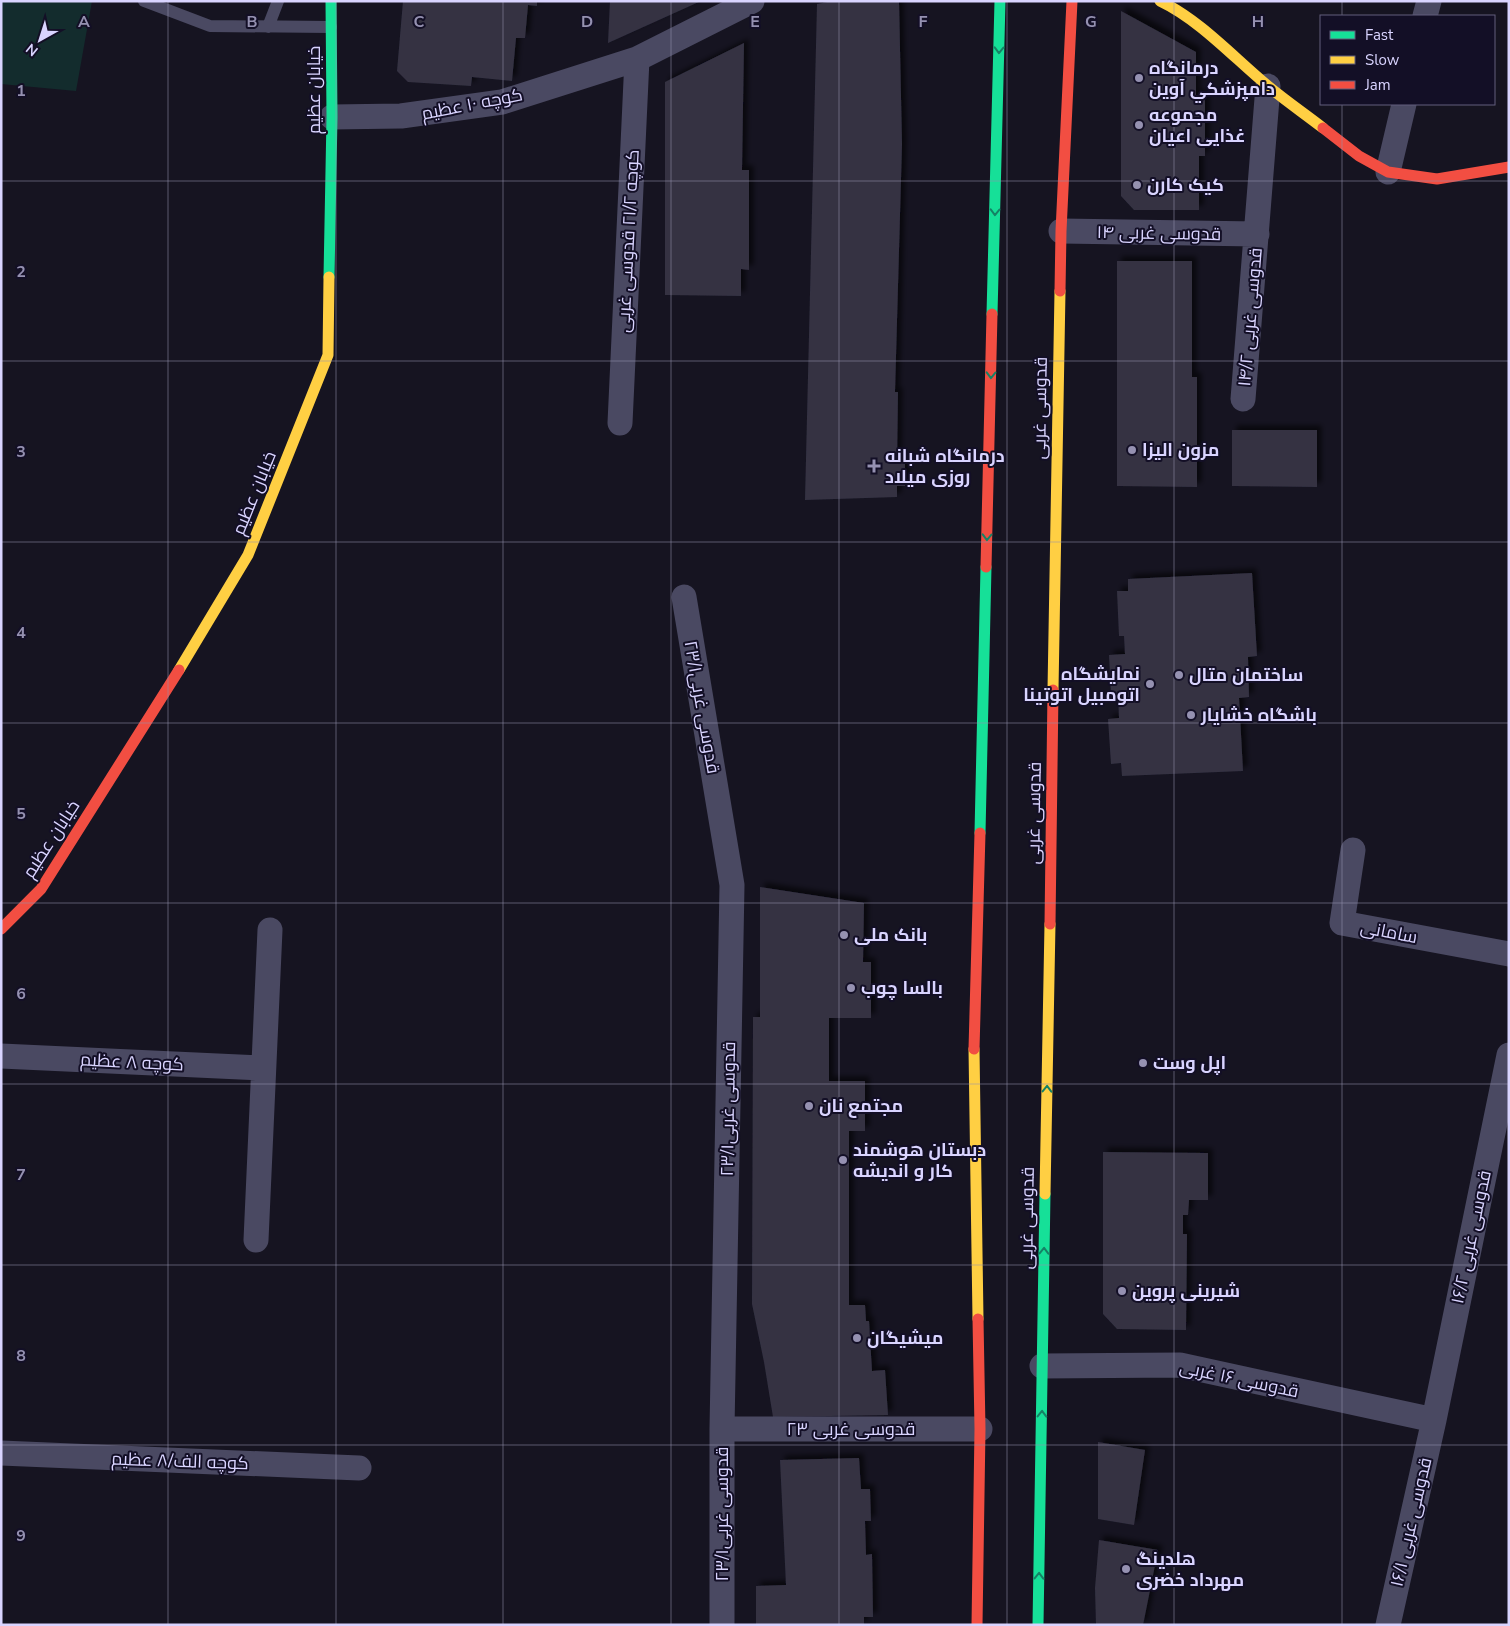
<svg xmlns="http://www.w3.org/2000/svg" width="1510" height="1626" font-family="'Nunito Sans',Cairo,sans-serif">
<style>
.green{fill:#132c2d}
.building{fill:#343243;filter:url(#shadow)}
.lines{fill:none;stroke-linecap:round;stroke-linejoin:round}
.lane{stroke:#4a4962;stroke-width:12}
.street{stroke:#4a4962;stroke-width:25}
.fast{stroke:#16e098;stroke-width:11}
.slow{stroke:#ffcf43;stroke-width:11}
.jam{stroke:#f24e42;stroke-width:11}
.oneway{stroke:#158265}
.grid{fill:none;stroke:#9591b1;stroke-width:1;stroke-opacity:0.55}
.poi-dot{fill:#9591b1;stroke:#130f26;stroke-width:2}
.labels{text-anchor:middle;stroke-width:4;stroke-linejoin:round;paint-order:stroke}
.poi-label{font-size:18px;font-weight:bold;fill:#d9d4ff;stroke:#130f26;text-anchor:start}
.street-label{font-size:18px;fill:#d9d4ff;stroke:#130f26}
.grid-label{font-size:16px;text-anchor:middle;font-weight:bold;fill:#9591b1;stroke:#130f26;stroke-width:4;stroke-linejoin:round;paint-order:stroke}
</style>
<defs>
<filter id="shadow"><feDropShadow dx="4.5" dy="-4.5" stdDeviation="2.5" flood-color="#0009"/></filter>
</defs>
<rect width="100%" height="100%" fill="#161421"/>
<!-- green -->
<path class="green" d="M1 1H92L76 91 1 84Z"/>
<!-- building -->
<path class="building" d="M403 1H537V6L528 5 525 38H516L512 81 472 77 471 86 408 82 397 71Z
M610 1H701L608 43Z
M833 1H899L902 144 895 392H898L897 461 905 460V486H897V497L805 500 817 4Z
M1121 11 1196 52V95H1205V156H1199V210H1134L1121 196Z
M744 43 742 170H749V270L741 269V296L665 295V82Z
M1117 261H1192V377H1197V487L1117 486Z
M1232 430H1317V487L1232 486Z
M1252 573 1257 656 1248 657 1249 697 1239 698 1243 771 1122 776 1121 763 1111 764 1108 719 1119 718 1118 693 1111 694 1109 655 1125 654 1124 636H1119L1117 591H1128V579Z
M760 887 864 903 863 962H871V1018H829V1081H865V1131H849V1305H865L866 1321H869L872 1371 885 1370 888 1415 773 1417 764 1362 752 1304 753 1017H760Z
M1103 1152 1208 1153V1200H1189L1188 1215H1183V1234H1187L1186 1330 1117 1329 1103 1314Z
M1098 1442 1145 1450 1134 1525 1098 1519Z
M859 1458 861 1489H870L871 1521H865L866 1555 872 1554 873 1617H864V1625H756V1586L786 1585 780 1460Z
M1099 1540 1158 1550 1143 1625H1096L1095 1588Z"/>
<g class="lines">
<!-- lane -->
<path class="lane" d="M144 1 210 26 331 27
M268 27 278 1"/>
<!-- street -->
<path class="street" d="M1425 16 1429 1
M332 117 401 116 502 102 637 59 752 1
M1388 172 1404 104
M1061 231 1257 234
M1243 399 1268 86
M620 423 637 59
M684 597 732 885 722 1429V1625
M1353 850 1342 923 1509 954
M1 1056 263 1068
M256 1240 270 930
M1042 1366 1180 1365 1434 1420
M722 1429H980
M1 1453 359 1468
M1388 1625 1434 1420 1509 1055"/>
<!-- fast -->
<path class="fast" d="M329 277 332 117 331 1
M992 314 1000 1
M980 833 986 567
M1038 1625 1045 1194"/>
<!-- slow -->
<path class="slow" d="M1160 1C1200 20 1234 58 1268 86 1286 101 1305 114 1323 128
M179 670 248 555 328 355 329 277
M1053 690 1060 291
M974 1049 978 1319
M1045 1194 1050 924"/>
<!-- jam -->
<path class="jam" d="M1323 128 1359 156 1388 172 1437 179 1509 167
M1060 291 1061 231 1072 1
M986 567 992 314
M1050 924 1053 690
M1 929 41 889 179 670
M974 1049 980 833
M977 1625 980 1429 978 1319"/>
</g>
<!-- one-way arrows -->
<defs><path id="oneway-chevron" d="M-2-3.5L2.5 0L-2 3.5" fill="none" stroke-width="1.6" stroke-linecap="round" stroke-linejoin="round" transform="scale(1.25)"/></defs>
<g class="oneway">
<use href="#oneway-chevron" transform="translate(999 50) rotate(91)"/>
<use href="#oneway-chevron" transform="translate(995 212) rotate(91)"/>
<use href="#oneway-chevron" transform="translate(991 375) rotate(91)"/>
<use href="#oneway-chevron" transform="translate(987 537) rotate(91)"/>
<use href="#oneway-chevron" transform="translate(1047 1089) rotate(-89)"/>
<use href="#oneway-chevron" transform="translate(1044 1251) rotate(-89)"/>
<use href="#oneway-chevron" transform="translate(1042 1414) rotate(-89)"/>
<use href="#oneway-chevron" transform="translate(1039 1576) rotate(-89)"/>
</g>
<!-- grid -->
<path class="grid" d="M168 1V1625M336 1V1625M503 1V1625M671 1V1625M839 1V1625M1007 1V1625M1174 1V1625M1342 1V16M1342 104V1625M1 181H1509M1 361H1509M1 542H1509M1 723H1509M1 903H1509M1 1084H1509M1 1265H1509M1 1445H1509"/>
<!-- markers -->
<g class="poi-dot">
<circle cx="1139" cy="78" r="5"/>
<circle cx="1139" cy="125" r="5"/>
<circle cx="1137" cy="185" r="5"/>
<circle cx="1132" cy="450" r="5"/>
<path d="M871.5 458.5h5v5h5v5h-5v5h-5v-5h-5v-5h5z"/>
<circle cx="1179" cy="675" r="5"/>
<circle cx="1150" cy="684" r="5"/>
<circle cx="1191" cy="715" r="5"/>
<circle cx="844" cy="935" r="5"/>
<circle cx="851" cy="988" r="5"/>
<circle cx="1143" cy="1063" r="5"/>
<circle cx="809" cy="1106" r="5"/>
<circle cx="843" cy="1160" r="5"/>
<circle cx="1122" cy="1291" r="5"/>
<circle cx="857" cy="1338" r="5"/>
<circle cx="1126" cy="1569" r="5"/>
</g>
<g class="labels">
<!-- poi labels -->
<g class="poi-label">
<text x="1149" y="74">درمانگاه<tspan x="1149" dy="21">دامپزشكي آوين</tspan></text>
<text x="1149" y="121">مجموعه<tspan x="1149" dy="21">غذایی اعیان</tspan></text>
<text x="1147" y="191">کیک کارن</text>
<text x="1142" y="456">مزون الیزا</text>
<text x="885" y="462">درمانگاه شبانه<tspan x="885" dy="21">روزی میلاد</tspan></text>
<text x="1140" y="680" text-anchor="end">نمایشگاه<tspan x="1140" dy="21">اتومبیل اتوتینا</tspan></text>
<text x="1189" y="681">ساختمان متال</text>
<text x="1201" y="721">باشگاه خشایار</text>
<text x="854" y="941">بانک ملی</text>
<text x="861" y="994">بالسا چوب</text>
<text x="1153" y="1069">اپل وست</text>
<text x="819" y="1112">مجتمع نان</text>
<text x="853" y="1156">دبستان هوشمند<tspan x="853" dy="21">کار و اندیشه</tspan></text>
<text x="1132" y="1297">شیرینی پروین</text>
<text x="867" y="1344">میشیگان</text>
<text x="1136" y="1565">هلدینگ<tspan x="1136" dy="21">مهرداد خضری</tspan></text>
</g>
<!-- street labels -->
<g class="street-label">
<text transform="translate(314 90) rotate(-90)" y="6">خیابان عظیم</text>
<text transform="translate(472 104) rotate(-11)" y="6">کوچه ۱۰ عظیم</text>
<text transform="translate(1159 233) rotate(1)" y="6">۱۴ قدوسی غربی</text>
<text transform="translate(628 241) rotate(-87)" y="6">کوچه ۲۱/۲ قدوسی غربی</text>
<text transform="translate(1250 317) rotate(-85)" y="6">۱۴/۲ قدوسی غربی</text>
<text transform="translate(1040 408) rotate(-89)" y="6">قدوسی غربی</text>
<text transform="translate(254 493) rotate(-68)" y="6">خیابان عظیم</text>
<text transform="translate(702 707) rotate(80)" y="6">قدوسی غربی۲۳/۱</text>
<text transform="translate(1034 813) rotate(-89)" y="6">قدوسی غربی</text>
<text transform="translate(51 839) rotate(-57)" y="6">خیابان عظیم</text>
<text transform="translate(1389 932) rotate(11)" y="6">سامانی</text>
<text transform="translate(132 1062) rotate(3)" y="6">کوچه ۸ عظیم</text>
<text transform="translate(728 1109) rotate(-89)" y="6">قدوسی غربی۲۳/۱</text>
<text transform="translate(1027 1218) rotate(-89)" y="6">قدوسی غربی</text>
<text transform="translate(1471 1237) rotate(-78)" y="6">۱۶/۲ قدوسی غربی</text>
<text transform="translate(1239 1379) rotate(12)" y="6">قدوسی ۱۶ غربی</text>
<text x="851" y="1435">۲۳ قدوسی غربی</text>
<text transform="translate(180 1461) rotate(2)" y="6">کوچه الف/۸ عظیم</text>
<text transform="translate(722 1514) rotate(-90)" y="6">قدوسی غربی۲۳/۱</text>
<text transform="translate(1411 1522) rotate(-77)" y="6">۱۶/۱ قدوسی غربی</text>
</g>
</g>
<g class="grid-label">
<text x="84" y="27">A</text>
<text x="252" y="27">B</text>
<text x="419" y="27">C</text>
<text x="587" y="27">D</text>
<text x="755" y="27">E</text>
<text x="923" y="27">F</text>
<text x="1091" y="27">G</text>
<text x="1258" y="27">H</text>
<text x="21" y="96">1</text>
<text x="21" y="277">2</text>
<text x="21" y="457">3</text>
<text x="21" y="638">4</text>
<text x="21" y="819">5</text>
<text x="21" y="999">6</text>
<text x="21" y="1180">7</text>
<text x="21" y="1361">8</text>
<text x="21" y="1541">9</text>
</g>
<!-- border -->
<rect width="1510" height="1626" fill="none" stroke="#d9d4ff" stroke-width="5"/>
<!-- legend -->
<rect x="1320" y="15" width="175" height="90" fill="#130f26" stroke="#625e7d"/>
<rect x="1330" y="31" width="25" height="8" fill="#16e098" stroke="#625e7d"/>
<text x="1365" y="40" font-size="15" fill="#d9d4ff">Fast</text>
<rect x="1330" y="56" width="25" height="8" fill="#ffcf43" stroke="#625e7d"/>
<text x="1365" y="65" font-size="15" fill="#d9d4ff">Slow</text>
<rect x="1330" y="81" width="25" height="8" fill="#f24e42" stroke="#625e7d"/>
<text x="1365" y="90" font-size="15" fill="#d9d4ff">Jam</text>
<!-- north arrow -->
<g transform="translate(40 40) rotate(219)" stroke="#130f26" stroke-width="4" paint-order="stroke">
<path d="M0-4L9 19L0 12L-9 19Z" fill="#d9d4ff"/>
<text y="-8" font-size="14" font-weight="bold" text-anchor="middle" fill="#d9d4ff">N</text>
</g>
</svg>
